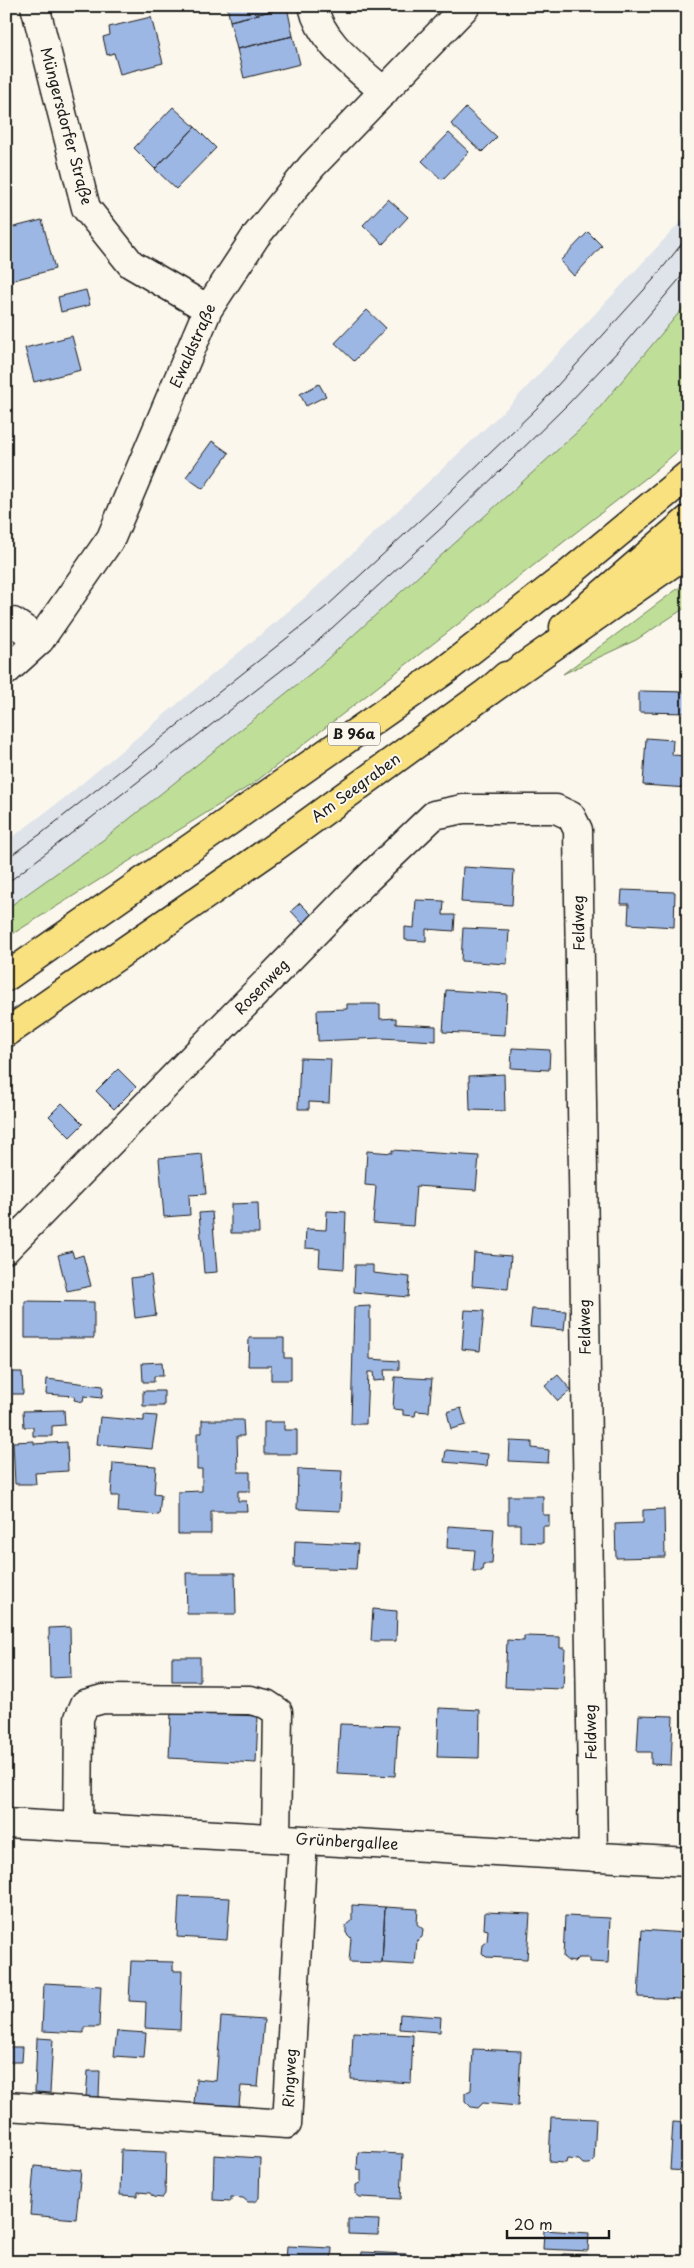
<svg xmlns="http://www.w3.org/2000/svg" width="694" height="2268" font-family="'Playpen Sans',sans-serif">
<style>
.built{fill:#dfe4ea}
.green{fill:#bfdf98;stroke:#6e7e5a}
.building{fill:#9db7e4;stroke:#1c1c1c}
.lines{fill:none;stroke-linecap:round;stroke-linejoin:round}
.minor-casing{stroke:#1c1c1c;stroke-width:31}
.major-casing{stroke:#1c1c1c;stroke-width:31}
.highway-casing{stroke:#1c1c1c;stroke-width:31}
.minor{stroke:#fbf7ec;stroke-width:28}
.major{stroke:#fae180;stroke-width:28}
.highway{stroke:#fae180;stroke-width:28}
.tram{stroke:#1c1c1c;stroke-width:1}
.labels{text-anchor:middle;stroke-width:4;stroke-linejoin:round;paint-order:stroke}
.shield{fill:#fbf7ec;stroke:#5f5e5a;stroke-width:1}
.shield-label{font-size:14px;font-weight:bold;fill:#1c1c1c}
.street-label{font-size:15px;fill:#1c1c1c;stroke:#fbf7ec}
</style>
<rect width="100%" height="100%" fill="#fbf7ec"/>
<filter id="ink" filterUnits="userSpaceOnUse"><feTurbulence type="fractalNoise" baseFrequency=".02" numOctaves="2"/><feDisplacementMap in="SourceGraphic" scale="10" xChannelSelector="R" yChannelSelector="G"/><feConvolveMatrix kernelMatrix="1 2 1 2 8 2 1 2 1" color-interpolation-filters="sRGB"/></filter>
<g filter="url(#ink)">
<!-- built -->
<path class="built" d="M688 214V302L585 425 315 670 103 840 6 909V842L67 796 309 594 510 405Z"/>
<!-- green -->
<path class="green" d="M688 302V442L651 474 254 783 6 938V909L103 840 315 670 585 425Z
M688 581V606L636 640 563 674Z"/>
<!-- building -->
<path class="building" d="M227 6H286L287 7 230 21Z
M634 6H644L639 11Z
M287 7 293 36 237 49 230 21Z
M151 17 163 63 120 74 114 53 107 55 103 37 110 35 109 27Z
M293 36 300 64 244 78 237 49Z
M173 107 195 127 155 169 134 148Z
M466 108 497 137 482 152 451 124Z
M195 127 216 148 176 189 155 169Z
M449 133 469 152 442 180 422 161Z
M388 199 408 217 383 244 363 225Z
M42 220 55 269 6 282V229Z
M588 232 602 246 574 276 560 261Z
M86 290 90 305 61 312 58 297Z
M367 310 386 328 354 361 335 343Z
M72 336 81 370 34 382 25 348Z
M319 384 326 396 306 406 300 394Z
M212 441 229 453 203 489 186 477Z
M639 691 688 692V713L639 712Z
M646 738 673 740 672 755 688 756V788L643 785Z
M463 867 514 870 512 905 461 902Z
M622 890 675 892 674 927 628 924 629 904H621Z
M416 900 444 901 443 915H455L454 931 426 929V941L405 940V927L414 928Z
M300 903 313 916 304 925 291 911Z
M463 928 509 930 507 964 461 961Z
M446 990 507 994 505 1035 443 1032Z
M347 1004H380V1019L396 1018V1024L436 1026V1041L381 1038 318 1041 317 1010 347 1009Z
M512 1048 550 1050 549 1070 511 1068Z
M300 1058 331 1059 329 1103 309 1102V1109H298Z
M118 1069 136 1087 114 1109 96 1091Z
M504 1074 505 1111 470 1110 469 1076Z
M62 1103 83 1124 70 1137 49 1116Z
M392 1150 479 1156 476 1190 416 1186 413 1226 373 1223 376 1186 365 1185 367 1151 392 1153Z
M202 1154 206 1194 189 1195 190 1215 164 1217 159 1158Z
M258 1203 259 1233H231V1204Z
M327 1211 346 1212 344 1269 319 1267 320 1249 305 1248 306 1229 326 1230Z
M212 1212 217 1272 204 1273 199 1213Z
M72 1251 74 1258 83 1255 91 1286 67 1291 58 1255Z
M474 1253 511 1256 508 1289 472 1286Z
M681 1262 688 1263V1292L680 1291Z
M355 1265H373V1273L410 1277 408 1297 354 1292Z
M151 1275 156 1315 135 1318 131 1278Z
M25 1301 94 1302V1338H25Z
M370 1306V1359L399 1361V1370H384L385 1380 374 1381 373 1372H368L366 1424H351L354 1307Z
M532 1309 566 1311 564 1330 530 1327Z
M465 1310 484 1311 480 1351 462 1349Z
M249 1338H284V1358H291V1380H271V1366H248Z
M162 1362 163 1376H154V1382H143L142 1363Z
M10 1372H22L23 1394H10Z
M558 1375 571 1390 558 1401 545 1386Z
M395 1377 432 1379 429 1412 416 1411 415 1416 403 1415V1410L393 1409Z
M47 1379 103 1386 102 1398 84 1396 83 1402 74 1400 75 1396 46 1394Z
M143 1391H164V1406H143Z
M461 1408 466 1425 451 1429 447 1412Z
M64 1410 65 1425 52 1426V1436H33V1427H24L23 1411Z
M144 1415 157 1416 152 1449 97 1444 100 1417 144 1421Z
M202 1420H243L244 1436H237L238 1472H250V1491H238V1501H246L247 1511H211V1534H178V1492L202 1491V1469H197V1433H202Z
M264 1422H284V1430H297V1454H264Z
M34 1441V1444L67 1442 68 1471 35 1473 36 1484H15L13 1442Z
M510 1441 532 1442V1448L549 1450 548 1463 509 1461Z
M446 1450 488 1454 487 1466 444 1462Z
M113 1463 156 1466 154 1494 161 1495 159 1515 118 1512 119 1496H111Z
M298 1469 342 1471 340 1511 297 1509Z
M508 1496H543V1515H549V1526H543V1543L520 1542V1524H508Z
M664 1509 665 1557 616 1558 615 1524 643 1523V1510Z
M448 1526 494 1529 492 1564H483L482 1571H473L475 1550 447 1548Z
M295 1541 358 1544 356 1569 294 1567Z
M186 1573H235L236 1614H187Z
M373 1609 397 1611 396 1641H371Z
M70 1627 71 1677 50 1678 49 1628Z
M524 1636 560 1637V1648H565L563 1689 505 1687 507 1640 524 1641Z
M172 1657H200V1681H172Z
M439 1708 480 1710 479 1758 437 1757Z
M171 1712 258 1716 256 1763 169 1758Z
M639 1715 673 1716 671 1765 651 1764V1752H637Z
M340 1724 398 1726 395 1776 337 1773Z
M179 1896 230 1898 227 1940 177 1937Z
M352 1905 385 1907 382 1963 349 1962 351 1938 346 1933V1925L352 1920Z
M385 1907 418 1909 417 1924 423 1929 422 1937 417 1941 415 1965 382 1963Z
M485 1912 530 1914 527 1959 486 1957 482 1953 483 1945 487 1942 488 1930 484 1929Z
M565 1916 610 1918 608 1963 590 1962V1958H578L574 1962 568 1961 563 1957Z
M642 1930 685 1933 681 1999 638 1997Z
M131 1961 173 1962V1971H182L180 2030 145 2028 146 2002 129 2001Z
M44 1983 101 1986 99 2027H84V2033L42 2031Z
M400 2014 441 2017 440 2032 399 2029Z
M221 2017 264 2020 258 2087 241 2086 239 2106 194 2104 196 2079 216 2081Z
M117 2031 146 2033 144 2058 114 2056Z
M353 2032 413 2035 411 2083 351 2079Z
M37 2038 53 2039 50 2093 35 2092Z
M6 2047H23L22 2062H6Z
M473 2049 521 2051 518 2106 483 2103 478 2108 471 2107 465 2101V2093L471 2090Z
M88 2071H100L99 2097H86Z
M551 2117 596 2119 594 2160 590 2164H583L579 2160 567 2159 566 2163 549 2162Z
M673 2122 688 2123V2171L670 2170Z
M121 2150 166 2152 165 2194 162 2198 153 2197 150 2193 138 2192V2196L120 2195Z
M358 2152 403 2154 401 2199 360 2197 356 2194V2185L361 2182V2170L357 2169Z
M214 2155 260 2158 259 2198 254 2202H248L243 2198 231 2197V2201L213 2200Z
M34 2166 81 2170 76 2219 30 2215Z
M348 2219 379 2220 378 2235 348 2234Z
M544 2230 589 2233 588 2251 543 2249Z
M287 2246 332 2248 331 2262H286Z
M362 2252 407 2254V2262H361Z
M563 2254 588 2255V2262H562Z
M114 2257 159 2259V2262H114Z
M27 2258 69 2260V2262H27Z"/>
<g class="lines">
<defs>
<path id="minor" d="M35 6 86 208 131 264 208 309
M313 6C321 43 357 67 384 92
M6 623 13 622 40 640
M6 671 40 640 111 538 208 309 256 236 312 166 466 6
M6 1249 366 880 434 815 463 809H556L571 816 578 830 593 1857
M6 1823 688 1862
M78 1827 79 1718 85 1704 103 1699 250 1700 266 1704 278 1712 276 1838
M6 2106 287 2124 303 1840"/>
<path id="major" d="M564 627 688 520
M6 977 444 671 571 572 688 475
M6 1033 272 849 489 691 506 676"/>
<path id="highway" d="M489 691 688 552"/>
</defs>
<!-- minor casing -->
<use href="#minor" class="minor-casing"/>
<!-- major casing -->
<use href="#major" class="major-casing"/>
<!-- highway casing -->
<use href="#highway" class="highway-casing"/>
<!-- minor -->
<use href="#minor" class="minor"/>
<!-- major -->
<use href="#major" class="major"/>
<!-- highway -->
<use href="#highway" class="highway"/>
<!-- tram -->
<path class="tram" d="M6 859 42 833 326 607 432 509 537 408 653 280 688 236
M6 884 309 649 448 522 568 404 619 350 688 269"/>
</g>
</g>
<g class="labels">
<!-- shield labels -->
<rect class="shield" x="328" y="722.5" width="52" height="23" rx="4"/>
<g class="shield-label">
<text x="354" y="739">B 96a</text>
</g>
<!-- street labels -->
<g class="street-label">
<text transform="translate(66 126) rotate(75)" y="5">Müngersdorfer Straße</text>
<text transform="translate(193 346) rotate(-66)" y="5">Ewaldstraße</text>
<text transform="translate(356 788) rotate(-36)" y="5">Am Seegraben</text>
<text transform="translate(579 923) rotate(-91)" y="5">Feldweg</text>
<text transform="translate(262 987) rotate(-46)" y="5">Rosenweg</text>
<text transform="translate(585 1327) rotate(-91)" y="5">Feldweg</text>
<text transform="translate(591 1732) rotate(-91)" y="5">Feldweg</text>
<text transform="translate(347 1842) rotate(3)" y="5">Grünbergallee</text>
<text transform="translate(290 2078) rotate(-87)" y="5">Ringweg</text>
</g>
</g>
<!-- margin -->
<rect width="694" height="2268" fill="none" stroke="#fbf7ec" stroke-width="25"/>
<rect x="12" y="12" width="669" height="2243" fill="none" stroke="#1c1c1c" stroke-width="2" filter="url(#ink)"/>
<!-- scale -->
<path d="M507 2230v8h102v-8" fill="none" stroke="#1c1c1c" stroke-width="2.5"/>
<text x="514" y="2230" font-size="15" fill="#1c1c1c" stroke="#fbf7ec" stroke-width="4" paint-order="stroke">20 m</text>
</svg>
